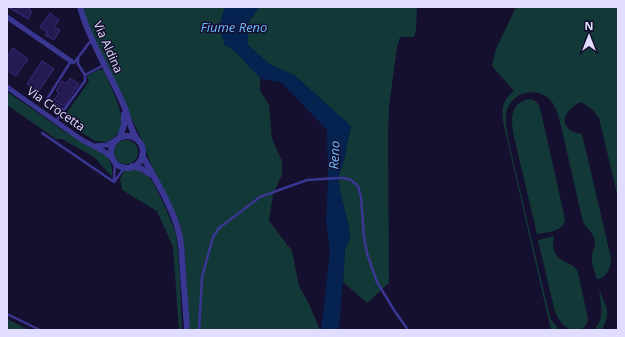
<svg xmlns="http://www.w3.org/2000/svg" width="625" height="337" font-family="'Open Sans',sans-serif">
<style>
.green{fill:#123938}
.water{fill:#062251}
.building{fill:#251a51;stroke:#3b2a7f}
.lines{fill:none;stroke-linecap:round;stroke-linejoin:round}
.service{stroke:#3a3792;stroke-width:2.5}
.minor{stroke:#3a3792;stroke-width:5}
.tertiary{stroke:#3a3792;stroke-width:6}
.labels{text-anchor:middle;stroke-width:3;stroke-linejoin:round;paint-order:stroke}
.street-label{font-size:12px;fill:#e1ddff;stroke:#15102f}
.water-label{font-size:13px;font-style:italic;fill:#6bbbff;stroke:#15102f}
</style>
<rect width="100%" height="100%" fill="#15102f"/>
<!-- green -->
<path class="green" d="M79 7H225L219 28 225 45 235 51 260 78V90L269 105 272 139 282 161V175L273 194 269 221 292 251 299 286 309 304 320 330H189L185 254 181 227 150 162 144 144 113 80Z
M259 7H417L416 29 414 37H400L397 47 389 106 388 135 389 283 367 303 343 282 345 249 350 238 349 227 340 191 338 178 344 160 351 126 294 75 269 64 248 45V23Z
M516 7H618V198L599 118 593 110 581 102C572 106 559 117 567 127 570 132 577 133 582 134L611 258C611 268 607 278 597 279 595 273 591 264 592 257 592 249 597 246 594 238 592 231 586 228 583 222L561 126C559 118 557 109 552 102 540 86 513 90 507 110 504 119 507 129 508 138L547 305 551 319 559 330H551L504 126C501 111 501 102 514 91L492 66 496 49Z
M100 69 104 71C109 83 125 114 121 127 119 134 113 139 107 142L95 141 62 120 89 81 87 77V76Z
M9 93 61 129 106 155C111 163 113 167 112 177L94 157 62 139H56L7 105V96Z
M528 99C534 99 538 102 540 108L565 219C564 232 547 232 537 234L514 137C511 121 509 104 528 99Z
M114 152a12 12 0 1 1 24 0a12 12 0 1 1-24 0Z
M132 169H135L149 176 154 184 167 211 176 234 179 262 182 330H179L173 247 157 211 122 190 120 179 124 171Z
M554 236C554 239 553 242 553 245 555 265 573 260 578 272L588 319C587 330 575 333 566 327 561 324 558 318 555 312L538 240Z
M599 291 600 292 607 309V318L602 330H594C605 319 601 305 599 291Z
M7 319 29 330H7Z"/>
<!-- water -->
<path class="water" d="M225 7H259L248 23V45L269 64 294 75 351 126 344 160 338 178 340 191 349 227 350 238 345 249 344 266 339 330H321L330 252 326 221 328 178 327 130 282 83 260 78 235 51 225 45 219 28Z"/>
<!-- building -->
<path class="building" d="M8 7H31L29 10 32 12 28 19Z
M50 13 59 20 54 27 60 30 54 40 45 35 47 32 40 27Z
M13 48 28 59 16 76 7 70V57Z
M42 61 54 69 38 92 27 84Z
M70 78 79 84 64 106 54 100 59 93 56 91 62 81 66 84Z"/>
<g class="lines">
<!-- service -->
<path class="service" d="M78 59V64L85 75
M64 110 47 99 71 61 74 63 92 39
M56 121 85 81V75L104 65
M42 133 114 182
M114 180 115 163
M114 182 122 171 128 167
M7 314 40 330
M199 330 202 277 213 237 219 228 260 197 307 180 338 178H344L351 180 358 186 361 197 364 237 367 253 377 282 394 310 408 330"/>
<!-- minor -->
<path class="minor" d="M7 17 71 61
M7 87 82 140 105 152 112 158
M95 146 107 145 116 140"/>
<!-- tertiary -->
<path class="tertiary" d="M80 7C90 42 110 73 124 106 129 118 130 130 138 140
M111 152a16 16 0 1 1 32 0a16 16 0 1 1-32 0Z
M120 137 124 125V114
M142 155C155 179 170 203 178 229 182 243 182 258 183 272 184 291 186 311 187 330
M132 166 142 169 152 175"/>
</g>
<g class="labels">
<!-- street labels -->
<g class="street-label">
<text transform="translate(108 47) rotate(66)" y="4">Via Aldina</text>
<text transform="translate(56 109) rotate(35)" y="4">Via Crocetta</text>
</g>
<!-- water labels -->
<g class="water-label">
<text x="234" y="32">Fiume Reno</text>
<text transform="translate(334 155) rotate(-87)" y="5">Reno</text>
</g>
</g>
<!-- border -->
<rect width="625" height="337" fill="none" stroke="#e1ddff" stroke-width="16"/>
<!-- north arrow -->
<g transform="translate(589 36)" stroke="#15102f" stroke-width="3" paint-order="stroke">
<path d="M0-3L7 15L0 10L-7 15Z" fill="#e1ddff"/>
<text y="-6" font-size="11" font-weight="bold" text-anchor="middle" fill="#e1ddff">N</text>
</g>
</svg>
